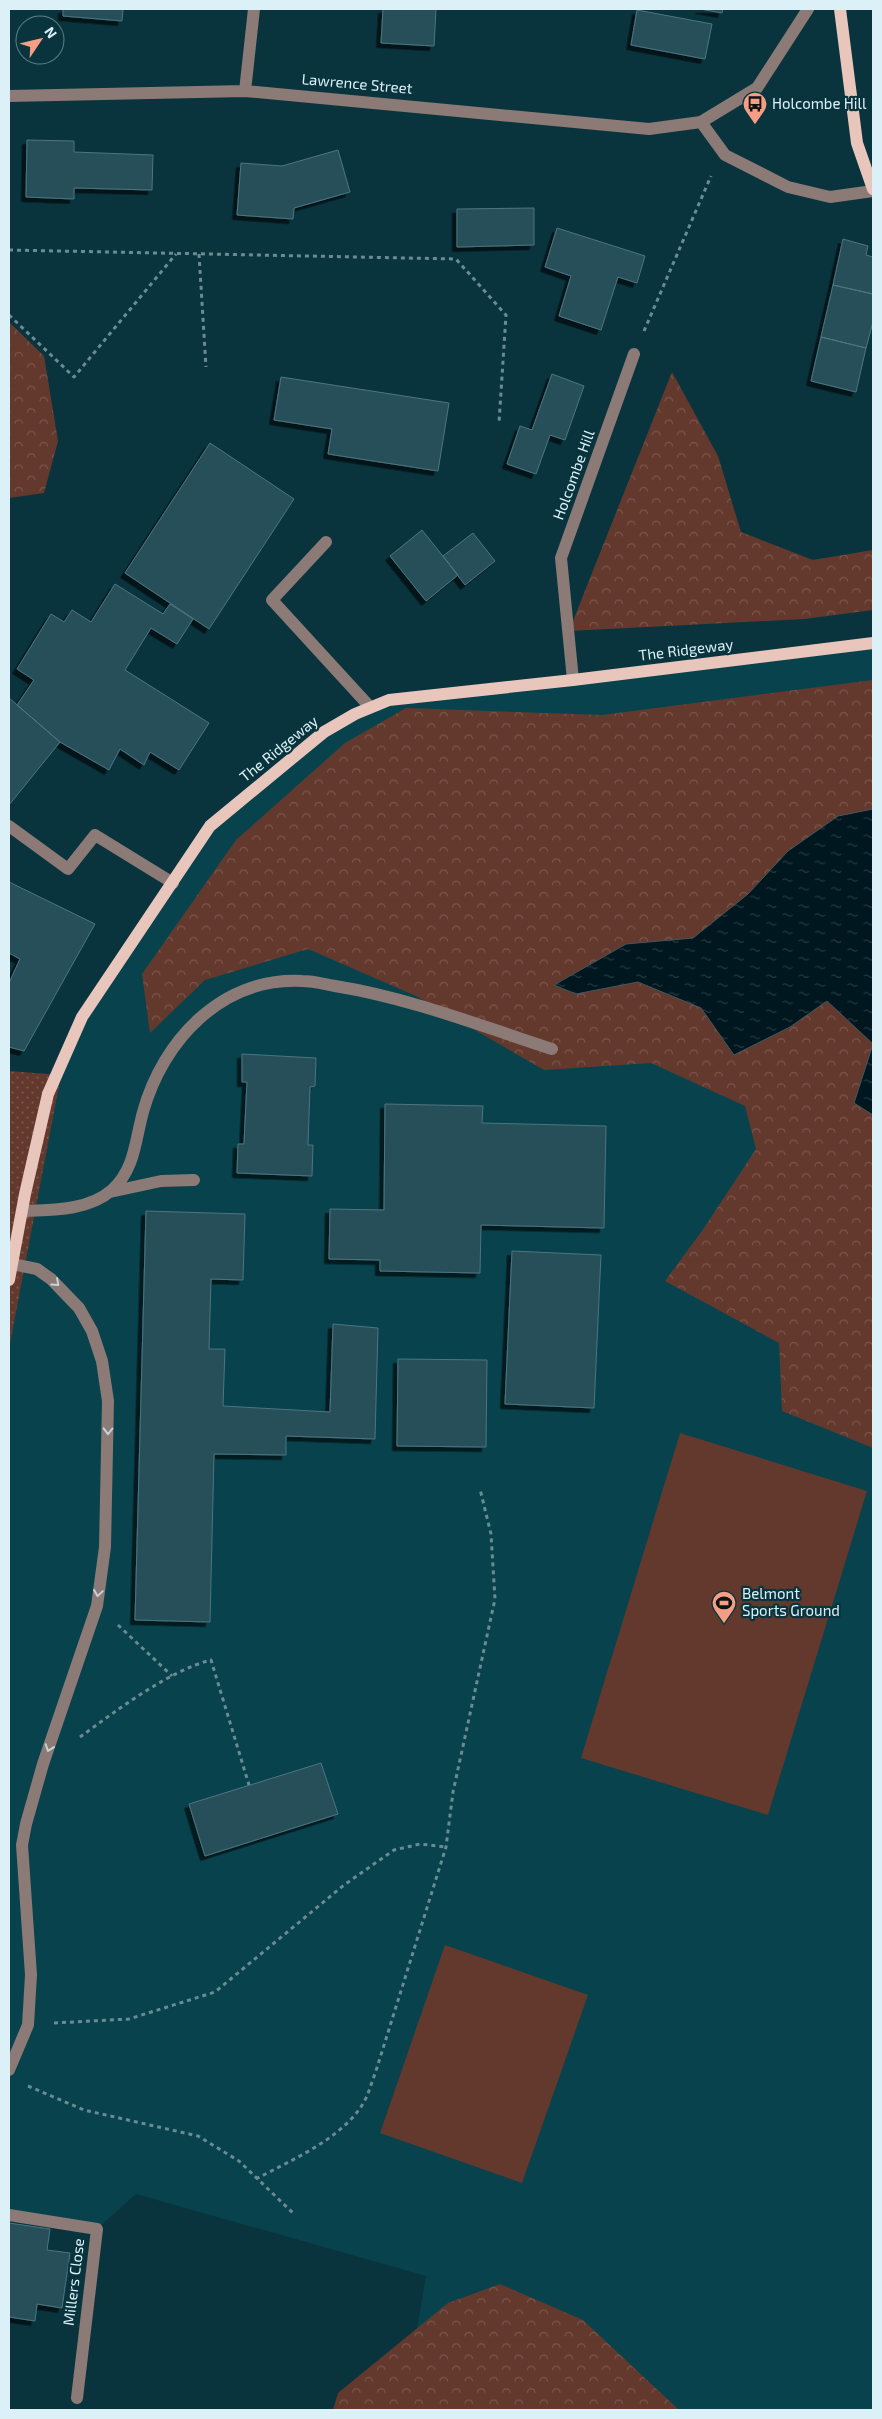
<svg xmlns="http://www.w3.org/2000/svg" width="882" height="2419" font-family="'Exo 2',sans-serif">
<style>
.built{fill:#07424d}
.green{fill:#64392d}
.forest{fill:url(#forest-crowns)}
.park{fill:url(#park-dots)}
.water{fill:url(#water-ripples);stroke:#425860}
.building{fill:#274f5a;stroke:#4d7581;filter:url(#shadow)}
.lines{fill:none;stroke-linecap:round;stroke-linejoin:round}
.path{stroke:#6a8b93;stroke-width:3;stroke-dasharray:4 4;stroke-linecap:butt}
.minor{stroke:#8b7a75;stroke-width:12}
.major{stroke:#e8c6bc;stroke-width:12}
.oneway{stroke:#c8d3d6}
.labels{text-anchor:middle;stroke-width:4.5;stroke-linejoin:round;paint-order:stroke}
.street-label{font-size:15px;fill:#dcf1f7;stroke:#09343e}
.poi-label{font-size:15px;fill:#dcf1f7;stroke:#09343e;text-anchor:start}
</style>
<defs>
<pattern id="forest-crowns" width="20" height="18" patternUnits="userSpaceOnUse" patternTransform="scale(1.25)"><rect width="20" height="18" fill="#64392d"/><path d="M2 6a3 3 0 1 1 6 0M12 15a3 3 0 1 1 6 0" fill="none" stroke="#7a564c"/></pattern>
<pattern id="park-dots" width="8" height="8" patternUnits="userSpaceOnUse" patternTransform="scale(1.25)"><rect width="8" height="8" fill="#64392d"/><path d="M2 2h.1M6 6h.1" fill="none" stroke="#7a564c" stroke-width="1.8" stroke-linecap="round"/></pattern>
<pattern id="water-ripples" width="26" height="14" patternUnits="userSpaceOnUse" patternTransform="scale(1.25)"><rect width="26" height="14" fill="#00171f"/><path d="M2 4q2-2 4 0t4 0M15 11q2-2 4 0t4 0" fill="none" stroke="#253940"/></pattern>
<filter id="shadow"><feDropShadow dx="-4.5" dy="4.5" stdDeviation="0" flood-color="#0009"/></filter>
</defs>
<rect width="100%" height="100%" fill="#09343e"/>
<!-- built -->
<path class="built" d="M873 643V2410H403L426 2276 136 2194 97 2229 9 2215V1280L66 1050 210 826 324 732 389 700Z"/>
<!-- green -->
<path class="green" d="M680 1433 867 1491 768 1815 581 1758Z
M445 1945 588 1995 522 2183 380 2133Z"/>
<!-- forest -->
<path class="forest" d="M9 322 44 356 58 441 44 493 9 498Z
M672 372 718 456 741 532 813 560 873 550V610L804 619 569 631Z
M873 680V1448L782 1411 779 1343 665 1281 704 1228 756 1149 745 1106 651 1063 544 1070 416 996 308 949 205 980 150 1033 142 974 236 840 345 743 406 708 602 715Z
M500 2284 583 2320 679 2410H333L338 2393 448 2303Z"/>
<!-- park -->
<path class="park" d="M9 1071 61 1075 9 1349Z"/>
<!-- water -->
<path class="water" d="M873 809V1115L854 1103 873 1044 827 1001 790 1027 734 1055 701 1008 638 982 576 994 554 985 626 944 693 938 748 894 788 851 838 816Z"/>
<!-- building -->
<path class="building" d="M63 9H123L122 21 63 16Z
M383 9H436L434 46 381 43Z
M700 9H723L722 13Z
M637 10 712 24 705 59 631 45Z
M27 140 74 141V152L153 155 152 190 74 188V199L26 197Z
M338 150 350 192 294 208 293 219 237 215 241 163 282 166Z
M534 208V245L457 247V209Z
M557 228 645 256 637 283 618 277 601 330 559 316 571 276 545 267Z
M843 239 868 246 866 255 873 257V294L833 285Z
M833 285 873 294V322L866 348 821 337Z
M821 337 866 348 856 392 811 381Z
M552 374 584 386 565 440 550 435 536 474 507 464 520 426 532 430Z
M281 377 449 403 438 471 328 454 332 429 274 420Z
M210 443 294 499 209 629 125 573Z
M422 530 458 575 426 601 390 556Z
M473 533 495 561 465 585 443 556Z
M115 584 163 614 170 604 193 619 177 644 151 628 125 670 209 723 179 770 150 752 144 765 120 749 109 770 60 742 17 705 34 680 17 669 51 614 64 622 72 610 91 622Z
M9 698 60 742 9 805Z
M9 882 95 924 24 1051 9 1047V983L20 959 9 953Z
M242 1054 316 1058 315 1086 310 1087 308 1145H313L312 1176 237 1173 238 1144H244L247 1082H242Z
M385 1104 483 1106 482 1123 606 1126 604 1228 481 1225 480 1273 380 1271V1260L329 1259 330 1209 384 1210Z
M146 1211 245 1214 243 1280 211 1279 209 1349H225L223 1406 330 1412 333 1324 378 1328 375 1439 286 1436V1455L214 1454 210 1622 135 1620Z
M512 1251 601 1255 594 1408 505 1404Z
M398 1359 487 1360 486 1447 397 1446Z
M321 1763 338 1814 205 1856 189 1804Z
M9 2223 50 2229 47 2250 70 2253 62 2308 37 2304 35 2321 9 2317Z"/>
<g class="lines">
<!-- path -->
<path class="path" d="M9 250 456 259 506 315 499 423
M199 254 206 367
M9 315 74 377 176 254
M644 331 711 176
M118 1625 172 1676
M80 1737C116 1711 168 1671 211 1660L249 1785
M54 2023 129 2019 215 1992 344 1885 394 1850 420 1844 446 1847
M28 2086 84 2110 198 2136 239 2161 295 2215
M256 2179C293 2159 349 2136 367 2096 370 2089 372 2081 375 2074L446 1847 453 1792 495 1599 491 1534 480 1489"/>
<!-- minor -->
<path class="minor" d="M245 91 254 9
M9 96 245 91 649 129 701 122 757 88 808 9
M701 122 725 155 788 187 830 197 873 191
M326 542 272 600 370 707
M573 680 561 558 634 354
M9 826 68 869 95 835 173 883
M110 1192 161 1181 194 1180
M22 1211C51 1210 88 1211 112 1190 135 1169 135 1141 143 1112 163 1040 222 977 302 981 313 981 324 984 335 986 410 998 481 1026 552 1049
M9 2070 28 2025 31 1975 22 1845 26 1824 43 1764 97 1606 105 1547 108 1401 102 1361 92 1331 79 1308 51 1279 37 1269 12 1264
M9 2215 97 2229 77 2398"/>
<!-- major -->
<path class="major" d="M840 9 857 143 873 189
M9 1280 25 1194 48 1094 82 1017 210 826 324 732 355 714 389 700 573 680 873 643"/>
</g>
<!-- one-way arrows -->
<defs><path id="oneway-chevron" d="M-2-3.5L2.5 0L-2 3.5" fill="none" stroke-width="1.6" stroke-linecap="round" stroke-linejoin="round" transform="scale(1.25)"/></defs>
<g class="oneway">
<use href="#oneway-chevron" transform="translate(56 1283) rotate(42)"/>
<use href="#oneway-chevron" transform="translate(108 1431) rotate(91)"/>
<use href="#oneway-chevron" transform="translate(98 1593) rotate(98)"/>
<use href="#oneway-chevron" transform="translate(49 1748) rotate(109)"/>
</g>
<!-- icons -->
<defs>
<symbol id="bus-pin" viewBox="-11 -11 22 30"><path d="M0 17L-7.5 6A9.5 9.5 0 1 1 7.5 6Z" fill="#f49e86" stroke="#09343e"/><path d="M-5-6H5V4H4V6H2V4H-2V6H-4V4H-5ZM-3.5-4V0h7V-4ZM-3.5 1.2v1.5H-2V1.2ZM2 1.2v1.5H3.5V1.2Z" fill="#111"/></symbol>
<symbol id="stadium-pin" viewBox="-11 -11 22 30"><path d="M0 17L-7.5 6A9.5 9.5 0 1 1 7.5 6Z" fill="#f49e86" stroke="#09343e"/><path d="M0-5a6.5 5 0 1 0 0 10a6.5 5 0 1 0 0-10ZM-3.5-1.8h7v3.6h-7Z" fill="#111"/></symbol>
</defs>
<g fill-rule="evenodd">
<use href="#bus-pin" x="741" y="90" width="28" height="38"/>
<use href="#stadium-pin" x="710" y="1589" width="28" height="38"/>
</g>
<g class="labels">
<!-- street labels -->
<g class="street-label">
<text transform="translate(357 84) rotate(5)" y="5">Lawrence Street</text>
<text transform="translate(574 475) rotate(-70)" y="5">Holcombe Hill</text>
<text transform="translate(686 650) rotate(-7)" y="5">The Ridgeway</text>
<text transform="translate(279 749) rotate(-39)" y="5">The Ridgeway</text>
<text transform="translate(74 2282) rotate(-83)" y="5">Millers Close</text>
</g>
<!-- poi labels -->
<g class="poi-label">
<text x="772" y="109">Holcombe Hill</text>
<text x="742" y="1599">Belmont<tspan x="742" dy="17">Sports Ground</tspan></text>
</g>
</g>
<!-- border -->
<rect width="882" height="2419" fill="none" stroke="#dcf1f7" stroke-width="20"/>
<!-- north arrow -->
<g transform="translate(40 40) rotate(55)"><circle r="24" fill="#09343e" stroke="#5d8088"/>
<path d="M0-4L9 19L0 12L-9 19Z" fill="#f49e86"/>
<text y="-8" font-size="14" font-weight="bold" text-anchor="middle" fill="#dcf1f7">N</text>
</g>
</svg>
